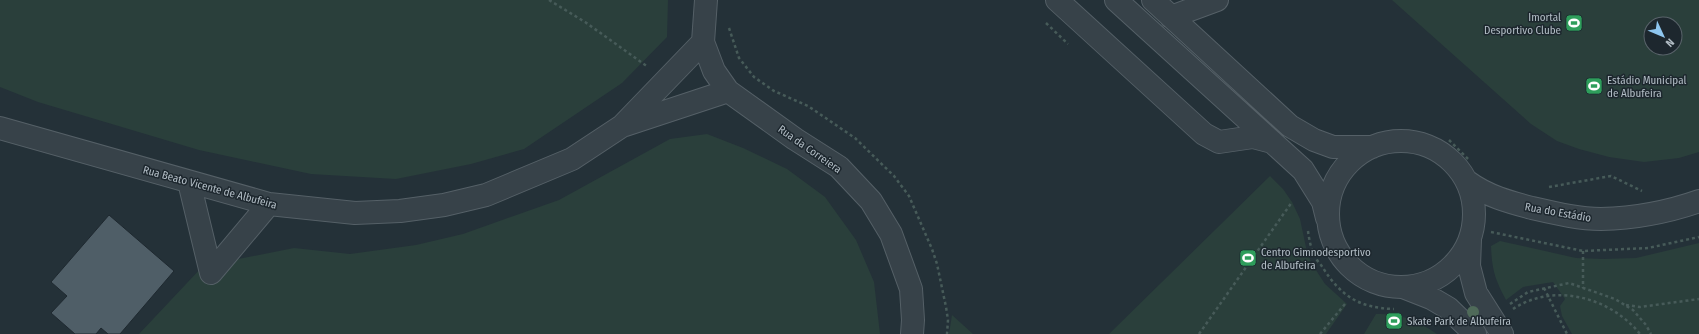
<svg xmlns="http://www.w3.org/2000/svg" width="1699" height="334" font-family="'Fira Sans Condensed',sans-serif">
<style>
.green{fill:#2a3f3b;fill-rule:evenodd}
.building{fill:#4f5e67;stroke:#1f2930}
.lines{fill:none;stroke-linecap:round;stroke-linejoin:round}
.minor-casing{stroke:#556067;stroke-width:24}
.path{stroke:#475b59;stroke-width:2.5;stroke-dasharray:3 3;stroke-linecap:butt}
.minor{stroke:#374249;stroke-width:22}
.tree{fill:#4f6a59}
.labels{text-anchor:middle;stroke-width:3;stroke-linejoin:round;paint-order:stroke}
.poi-label{font-size:11px;fill:#b2bdc5;stroke:#1d272e;text-anchor:start}
.street-label{font-size:11px;fill:#b2bdc5;stroke:#1d272e}
</style>
<rect width="100%" height="100%" fill="#243138"/>
<!-- green -->
<path class="green" d="M0 0H668L667 37 622 83 524 149 471 164 396 179 311 174 199 150 38 102 0 87Z
M1392 0H1699V152L1679 158 1644 162 1609 157 1579 149 1557 141 1531 124ZM1651 24H1675V48H1651Z
M707 134 743 148 787 169 825 197 856 240 874 282 880 334H139L203 266 294 248 350 254 416 245 463 234 559 200 670 139Z
M1270 176 1283 189 1292 202 1300 219 1307 252 1312 264 1325 284 1347 304 1326 334H1109Z
M1500 241 1576 258 1603 259 1636 258 1699 243V334H1572L1562 316 1560 306 1565 299 1553 282 1523 287 1506 300C1495 279 1492 271 1491 246Z
M1376 314C1402 314 1416 320 1437 334H1364Z
M952 315 973 334H949Z"/>
<!-- building -->
<path class="building" d="M109 215 174 271 120 334H108L101 328 96 334H75L51 313 67 296 51 282Z"/>
<g class="lines">
<defs>
<path id="minor" d="M706 0 703 42 714 71 728 91 795 139 839 167 871 201 891 234 911 289 913 320 912 334
M1057 0 1204 134 1219 142 1253 137 1272 142
M1116 0 1303 170 1323 202 1327 218
M1153 0 1290 126 1314 140 1333 147H1372
M1171 17 1217 0
M625 125 728 91
M0 128 269 204 355 213 400 211 444 205 486 195 572 159 622 126 703 42
M1328 214a73 73 0 1 1 146 0a73 73 0 1 1-146 0Z
M189 182 211 273 269 204
M1468 182C1487 196 1509 202 1532 208 1554 213 1578 219 1601 219 1634 218 1668 212 1699 201
M1470 240 1469 266 1476 293 1502 334
M1403 287 1431 298 1448 308 1475 334"/>
</defs>
<!-- minor casing -->
<use href="#minor" class="minor-casing"/>
<!-- path -->
<path class="path" d="M549 0 585 22 648 67
M1046 23 1068 44
M729 28 739 58 754 77 774 91 808 106 855 138 894 176 909 196 932 249 937 264 946 307 948 320 947 334
M1449 140 1468 159
M1549 187 1611 176 1642 191
M1308 231C1309 238 1310 245 1313 252 1314 258 1320 263 1323 268 1341 296 1359 308 1394 309
M1491 232 1583 251 1648 248 1699 237
M1583 251V288
M1544 288 1567 334
M1510 304 1528 292 1569 283 1615 299 1633 310 1646 325 1651 334
M1626 305 1640 307 1699 299
M1513 309C1554 282 1610 297 1640 334
M1199 334 1292 202
M1320 334 1345 304"/>
<!-- minor -->
<use href="#minor" class="minor"/>
</g>
<!-- trees -->
<circle class="tree" cx="1473" cy="312" r="6"/>
<!-- icons -->
<defs>
<symbol id="stadium-square" viewBox="-11 -11 22 22"><rect x="-9" y="-9" width="18" height="18" rx="4" fill="#2e9e5b" stroke="#1d272e"/><path d="M0-5a6.5 5 0 1 0 0 10a6.5 5 0 1 0 0-10ZM-3.5-1.8h7v3.6h-7Z" fill="#fff"/></symbol>
</defs>
<g fill-rule="evenodd">
<use href="#stadium-square" x="1564" y="13" width="20" height="20"/>
<use href="#stadium-square" x="1584" y="76" width="20" height="20"/>
<use href="#stadium-square" x="1238" y="248" width="20" height="20"/>
<use href="#stadium-square" x="1384" y="311" width="20" height="20"/>
</g>
<g class="labels">
<!-- poi labels -->
<g class="poi-label">
<text x="1561" y="21" text-anchor="end">Imortal<tspan x="1561" dy="13">Desportivo Clube</tspan></text>
<text x="1607" y="84">Estádio Municipal<tspan x="1607" dy="13">de Albufeira</tspan></text>
<text x="1261" y="256">Centro Gimnodesportivo<tspan x="1261" dy="13">de Albufeira</tspan></text>
<text x="1407" y="325">Skate Park de Albufeira</text>
</g>
<!-- street labels -->
<g class="street-label">
<text transform="translate(810 149) rotate(35)" y="4">Rua da Correiera</text>
<text transform="translate(210 187) rotate(15)" y="4">Rua Beato Vicente de Albufeira</text>
<text transform="translate(1558 212) rotate(10)" y="4">Rua do Estádio</text>
</g>
</g>
<!-- north arrow -->
<g transform="translate(1663 36) rotate(134)"><circle r="19" fill="#1d272e" stroke="#59636a"/>
<path d="M0-3L7 15L0 10L-7 15Z" fill="#8ec6ef"/>
<text y="-6" font-size="11" font-weight="bold" text-anchor="middle" fill="#b2bdc5">N</text>
</g>
</svg>
